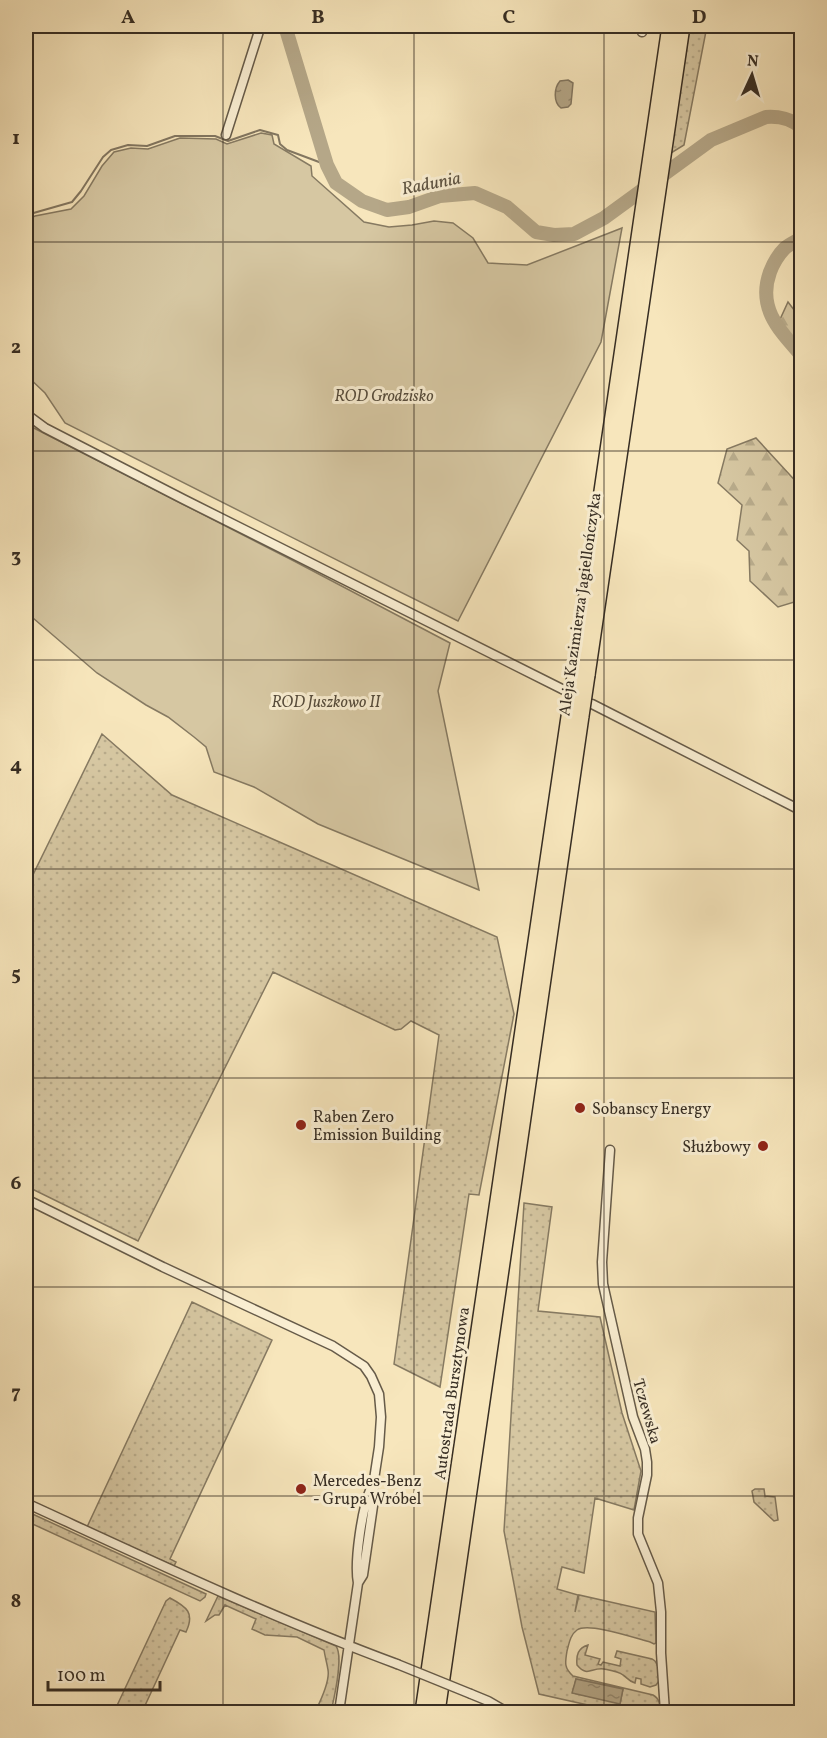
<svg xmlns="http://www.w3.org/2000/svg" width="827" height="1738" font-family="Vollkorn,serif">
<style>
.grass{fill:url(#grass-dots);stroke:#867a62;stroke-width:1.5;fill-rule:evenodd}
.forest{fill:url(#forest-firs);stroke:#867a62;stroke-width:1.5}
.green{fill:#d6c7a2;stroke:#867a62;stroke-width:1.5}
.water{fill:url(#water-ripples);stroke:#827660;stroke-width:1.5}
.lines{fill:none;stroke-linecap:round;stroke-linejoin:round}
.stream{stroke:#827660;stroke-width:2}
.river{stroke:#b5a788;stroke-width:14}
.minor-casing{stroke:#665b49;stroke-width:11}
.motorway-casing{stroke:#362d23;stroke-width:18}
.minor{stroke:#faefd3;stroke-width:8}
.motorway{stroke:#f7e6bc;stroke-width:15}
.minor-bridge-casing{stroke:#665b49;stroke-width:11;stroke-linecap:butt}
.motorway-bridge-casing{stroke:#362d23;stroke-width:18;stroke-linecap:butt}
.minor-bridge{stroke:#faefd3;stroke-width:8}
.motorway-bridge{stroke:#f7e6bc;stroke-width:15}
.grid{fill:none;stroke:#362d23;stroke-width:1.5;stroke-opacity:0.55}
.poi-dot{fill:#8f2418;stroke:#faefd3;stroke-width:2}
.labels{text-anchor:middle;stroke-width:6;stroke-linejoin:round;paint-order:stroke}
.park-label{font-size:16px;font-style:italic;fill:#564c3c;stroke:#faefd3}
.street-label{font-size:16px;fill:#362d23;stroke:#faefd3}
.poi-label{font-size:16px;fill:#362d23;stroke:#faefd3;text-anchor:start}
.water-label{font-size:18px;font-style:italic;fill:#5c5241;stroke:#faefd3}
.neatline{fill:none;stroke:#362d23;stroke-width:2}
.grid-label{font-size:20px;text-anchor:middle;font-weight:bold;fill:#362d23}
</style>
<defs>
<pattern id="grass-dots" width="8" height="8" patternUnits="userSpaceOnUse" patternTransform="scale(1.5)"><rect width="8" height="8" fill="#d6c7a2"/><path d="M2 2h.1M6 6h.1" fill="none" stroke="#b8ab8b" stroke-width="1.8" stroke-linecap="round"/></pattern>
<pattern id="forest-firs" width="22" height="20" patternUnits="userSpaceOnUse" patternTransform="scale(1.5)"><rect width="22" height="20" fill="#d6c7a2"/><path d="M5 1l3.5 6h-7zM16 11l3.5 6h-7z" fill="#b8ab8b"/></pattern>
<pattern id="water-ripples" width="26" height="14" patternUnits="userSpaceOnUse" patternTransform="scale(1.5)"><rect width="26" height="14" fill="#b5a788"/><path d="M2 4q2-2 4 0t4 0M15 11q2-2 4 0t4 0" fill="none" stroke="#94886f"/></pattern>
</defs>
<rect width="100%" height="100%" fill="#f7e6bc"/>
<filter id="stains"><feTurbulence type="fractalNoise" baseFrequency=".00333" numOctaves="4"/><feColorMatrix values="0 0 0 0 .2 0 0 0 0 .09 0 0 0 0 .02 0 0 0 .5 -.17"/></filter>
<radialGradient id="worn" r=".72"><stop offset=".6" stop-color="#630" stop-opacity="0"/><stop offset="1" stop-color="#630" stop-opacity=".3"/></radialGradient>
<!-- grass -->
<path class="grass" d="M690 26H707L684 145 671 153Z
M102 734 172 795 497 937 514 1014 479 1195 469 1194 440 1387 394 1364 439 1035 411 1021 401 1029 395 1030 273 972 138 1241 26 1186V889Z
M524 1203 552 1207 538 1311 600 1317 622 1413 641 1471 634 1510 595 1498 584 1573 562 1567 557 1589 578 1595 575 1612 579 1595 655 1612 656 1643 654 1644 650 1642C635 1638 588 1622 577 1630 570 1635 569 1644 567 1651 565 1663 564 1668 573 1676L653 1695C660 1699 660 1705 660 1712H619L539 1694 522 1627 504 1531ZM576 1679 623 1689 620 1703 573 1693Z
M192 1302 272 1340 170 1559 176 1562 174 1566 87 1527Z
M755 1489H764L765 1496 775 1497 778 1520 774 1521 754 1502 752 1491Z
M26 1511 206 1594 205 1597 200 1601 26 1521Z
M218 1596 336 1646C344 1657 334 1698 331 1712H315C320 1702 330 1681 328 1670 327 1663 325 1657 324 1650L297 1637 265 1635 252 1629 256 1619 225 1605 219 1615H215L206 1621Z
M170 1598C187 1607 195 1613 186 1632L180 1630 142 1712H114L166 1601Z
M588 1645 585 1655 600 1659 598 1664 601 1665 603 1662 620 1666 621 1659 615 1657 617 1651 652 1659 655 1661 658 1666 659 1681 656 1685 650 1687 641 1684V1679L636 1678 635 1683C628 1681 628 1678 623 1675 618 1671 609 1670 604 1669 591 1667 588 1678 577 1665 576 1655 578 1648 588 1645Z"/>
<!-- forest -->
<path class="forest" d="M788 302 801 319V356L777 326Z
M756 438 801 487V600L778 607 750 581 749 551 737 540 742 505 718 483 727 449Z"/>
<!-- green -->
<path class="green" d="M261 133 272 135 274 144 311 166 312 176 364 222 389 227 412 225 434 221 453 223 473 238 488 263 527 265 622 228 601 342 458 621 65 423 45 393 26 375V222L35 216 71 209 84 196 102 166 114 152 131 148 148 149 180 138 216 139 227 144Z
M26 424 294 561 450 643 438 691 479 890 318 824 254 787 214 772 206 747 194 737 168 717 146 705 97 673 26 612Z"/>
<!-- water -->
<path class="water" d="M568 80 573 83 571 104 568 107 561 108C553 102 554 88 560 81Z
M576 1679 623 1689 620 1704 572 1693Z"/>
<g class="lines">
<!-- stream -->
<path class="stream" d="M26 217 30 214 72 202 81 191 103 157 111 150 128 145 147 146 175 136H215L228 141 260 130 278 135 280 144 287 150 327 165"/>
<!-- river -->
<path class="river" d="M285 26 327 165 336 183 362 201 387 210 409 207 440 196 475 193 507 207 536 232 554 235 574 234 604 218 711 140 766 117C778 116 792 119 802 128
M802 238C796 241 790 244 785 248 779 254 773 264 770 272 757 308 779 330 802 356"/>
<defs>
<path id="minor" d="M642 32 643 26
M226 135 260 28 258 26
M26 414 45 428 183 499 566 691
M592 704 802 811
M610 1150 602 1262 603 1284 633 1417 645 1449 647 1462V1475L638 1518V1534L658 1583 661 1612V1653L665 1712
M26 1199 163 1267 333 1346 364 1366 371 1376 379 1394 381 1417 379 1447 373 1486V1506L363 1575 358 1583
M26 1503C148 1559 270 1617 397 1664
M471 1694 488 1701 507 1712
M339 1712 358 1583C354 1562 362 1508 371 1488
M800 1712 802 1704"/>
<path id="motorway" d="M576 669 670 26
M587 675 682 26
M423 1712 570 710
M437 1712 581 716"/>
</defs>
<!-- minor casing -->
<use href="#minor" class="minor-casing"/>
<!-- motorway casing -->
<use href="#motorway" class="motorway-casing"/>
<!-- minor -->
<use href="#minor" class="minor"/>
<!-- motorway -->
<use href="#motorway" class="motorway"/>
<defs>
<path id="minor-bridge" d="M397 1664 471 1694"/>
<path id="motorway-bridge" d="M570 710 576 669
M581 716 587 675"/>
</defs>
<!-- minor-bridge casing -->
<use href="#minor-bridge" class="minor-bridge-casing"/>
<!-- motorway-bridge casing -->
<use href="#motorway-bridge" class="motorway-bridge-casing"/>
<!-- minor-bridge -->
<use href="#minor-bridge" class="minor-bridge"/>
<!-- motorway-bridge -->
<use href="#motorway-bridge" class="motorway-bridge"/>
</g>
<!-- grid -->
<path class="grid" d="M223 26V1712M414 26V1712M604 26V1712M26 242H802M26 451H802M26 660H802M26 869H802M26 1078H802M26 1287H802M26 1496H802"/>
<!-- markers -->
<g class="poi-dot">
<circle cx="580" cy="1108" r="6"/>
<circle cx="301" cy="1125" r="6"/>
<circle cx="763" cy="1146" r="6"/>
<circle cx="301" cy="1489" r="6"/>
</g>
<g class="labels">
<!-- park labels -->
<g class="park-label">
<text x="384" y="401">ROD Grodzisko</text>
<text x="326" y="707">ROD Juszkowo II</text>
</g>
<!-- street labels -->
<g class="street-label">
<text transform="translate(579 604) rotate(-82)" y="6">Aleja Kazimierza Jagiellończyka</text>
<text transform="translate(451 1393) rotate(-82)" y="6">Autostrada Bursztynowa</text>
<text transform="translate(648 1411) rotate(74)" y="6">Tczewska</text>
</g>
<!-- poi labels -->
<g class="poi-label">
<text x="592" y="1114">Sobanscy Energy</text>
<text x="313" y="1122">Raben Zero<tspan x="313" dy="18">Emission Building</tspan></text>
<text x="751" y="1152" text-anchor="end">Służbowy</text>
<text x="313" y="1486">Mercedes-Benz<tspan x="313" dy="18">- Grupa Wróbel</tspan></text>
</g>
<!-- water labels -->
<g class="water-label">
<text transform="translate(431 183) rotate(-11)" y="6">Radunia</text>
</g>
</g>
<!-- margin -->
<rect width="827" height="1738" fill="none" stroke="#f7e6bc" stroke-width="66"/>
<!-- north arrow -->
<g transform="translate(752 75) rotate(4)" stroke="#faefd3" stroke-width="4.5" paint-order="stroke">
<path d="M0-4.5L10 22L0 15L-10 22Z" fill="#362d23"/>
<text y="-9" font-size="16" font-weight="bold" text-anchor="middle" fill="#362d23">N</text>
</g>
<!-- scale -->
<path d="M48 1681v9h112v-9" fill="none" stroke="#362d23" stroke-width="3"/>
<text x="57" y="1681" font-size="18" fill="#362d23" stroke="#faefd3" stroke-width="4.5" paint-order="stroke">100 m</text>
<rect x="33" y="33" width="761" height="1672" class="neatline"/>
<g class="grid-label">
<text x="128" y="23">A</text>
<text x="318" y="23">B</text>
<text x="509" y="23">C</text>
<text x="699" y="23">D</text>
<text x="16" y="144">1</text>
<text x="16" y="353">2</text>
<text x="16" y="562">3</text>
<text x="16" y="771">4</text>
<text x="16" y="980">5</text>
<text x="16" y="1189">6</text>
<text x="16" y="1398">7</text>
<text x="16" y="1607">8</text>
</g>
<rect width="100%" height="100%" filter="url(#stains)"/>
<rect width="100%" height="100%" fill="url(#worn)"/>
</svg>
